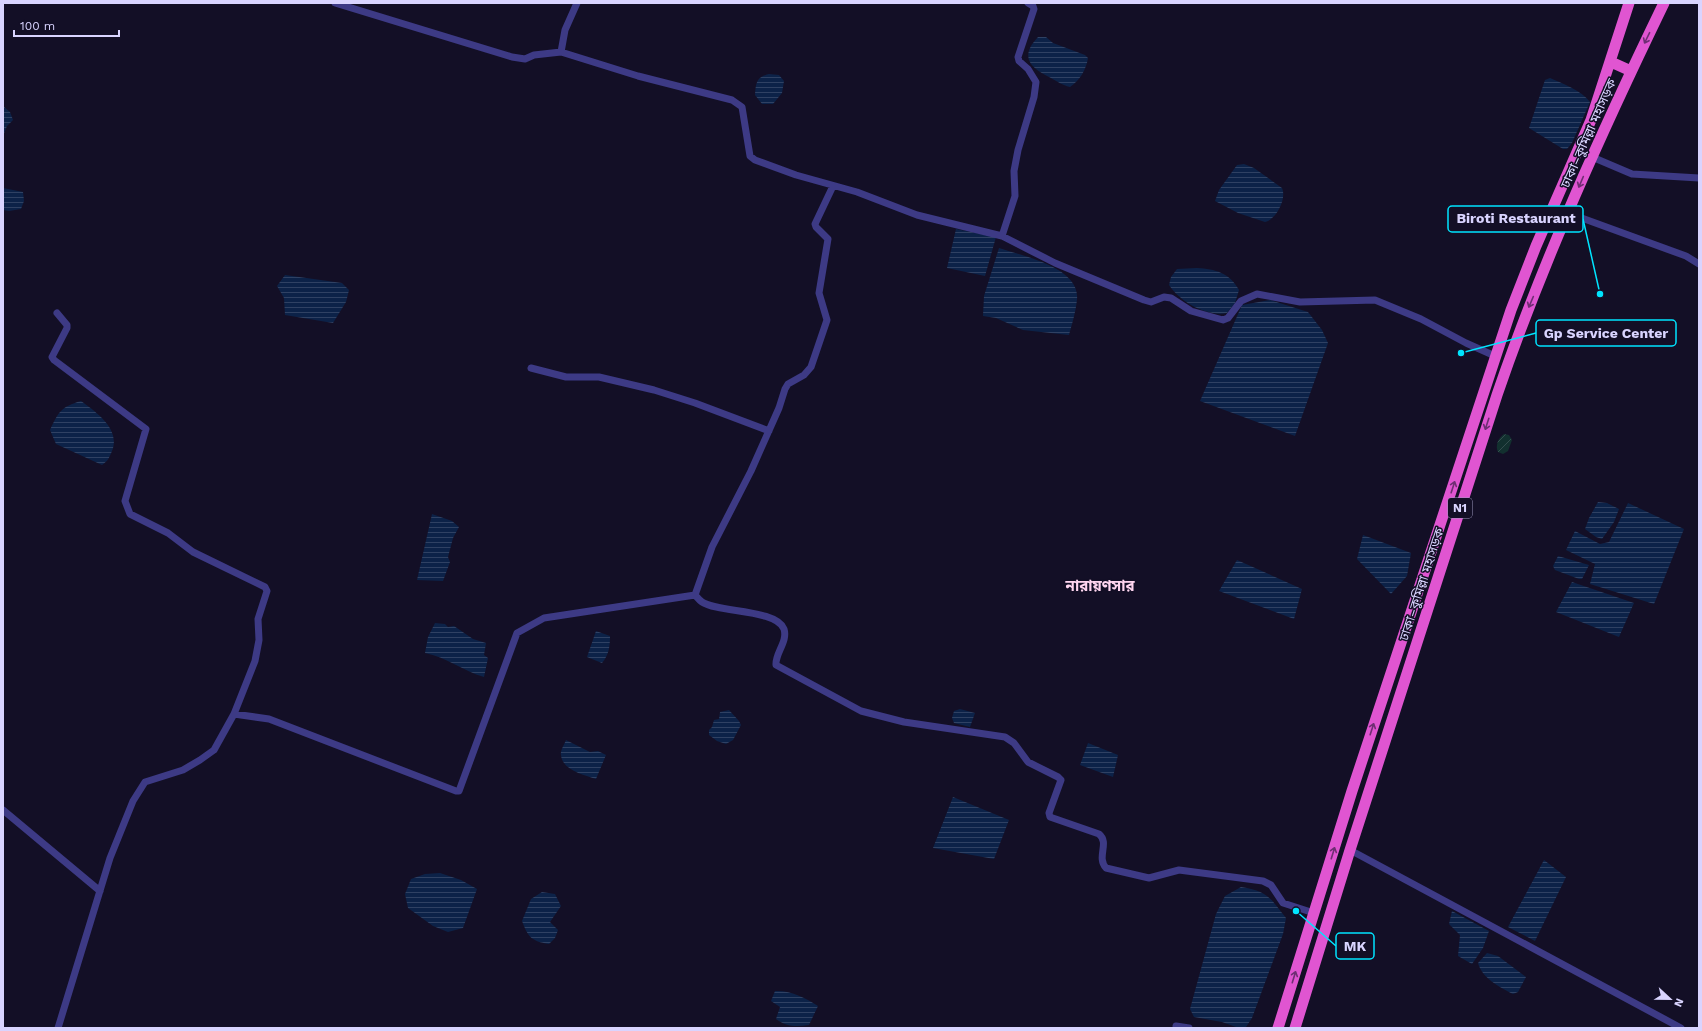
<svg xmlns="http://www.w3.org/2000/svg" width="1702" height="1031" font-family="'Work Sans','Noto Sans Bengali',sans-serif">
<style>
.garden{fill:url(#garden-furrows)}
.water{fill:url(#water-rules)}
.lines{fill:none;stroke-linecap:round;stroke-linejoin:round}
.minor{stroke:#3d3a85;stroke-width:7}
.trunk{stroke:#e055d1;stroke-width:11}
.oneway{stroke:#6f2e73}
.labels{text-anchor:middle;stroke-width:3;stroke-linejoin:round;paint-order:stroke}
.shield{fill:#130f26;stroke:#9e99be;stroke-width:1}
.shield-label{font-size:12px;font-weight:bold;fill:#d9d4ff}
.street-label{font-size:13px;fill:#d9d4ff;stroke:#130f26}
.quarter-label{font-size:15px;font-weight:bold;fill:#ffd6f0;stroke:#130f26}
.leader{fill:none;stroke:#00e5ff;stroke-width:1.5}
.callout-dot{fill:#00e5ff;stroke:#130f26;stroke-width:1.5}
.callout{fill:#130f26;stroke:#00e5ff;stroke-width:1.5}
.callout-label{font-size:14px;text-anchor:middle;font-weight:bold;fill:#d9d4ff}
</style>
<defs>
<pattern id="garden-furrows" width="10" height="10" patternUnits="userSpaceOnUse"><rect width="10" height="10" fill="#12302f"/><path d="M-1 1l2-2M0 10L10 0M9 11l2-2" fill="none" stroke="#344d4e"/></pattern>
<pattern id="water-rules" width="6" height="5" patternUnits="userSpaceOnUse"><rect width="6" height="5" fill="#0c2248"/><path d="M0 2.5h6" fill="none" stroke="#2f4163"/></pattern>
</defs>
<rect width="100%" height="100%" fill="#130f26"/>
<!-- garden -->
<path class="garden" d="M1504 434 1509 435 1512 440 1508 451 1503 454 1498 452C1495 446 1498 438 1504 434Z"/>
<!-- water -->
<path class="water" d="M1038 37H1046L1053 43 1085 55 1088 58C1086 70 1080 80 1070 87 1062 85 1058 82 1051 78 1030 68 1019 57 1038 37Z
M769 74 779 75 784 81 782 93 773 104H762L755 95C756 83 756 77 769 74Z
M1550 78C1563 84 1581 90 1590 102L1572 143 1567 149H1563L1529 128 1545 80Z
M3 106 10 112 13 120 7 126 3 136Z
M1244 164 1254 168 1282 188C1287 199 1276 220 1265 222L1238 213 1215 201 1219 190 1237 165Z
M3 188 23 192 24 201 21 209 9 211 3 210Z
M956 229 996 237 985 276 947 268Z
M999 248C1022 256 1080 267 1077 299 1076 311 1072 324 1069 335L1023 330 996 318 983 316 984 296Z
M1197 268C1215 269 1230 273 1239 290L1235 303 1227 313C1207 317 1180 302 1169 285L1171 277 1177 269Z
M285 275 342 283 349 290 346 302 333 323 285 315 284 298 277 286Z
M1270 300 1308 312 1322 330 1328 343 1295 436 1200 401 1242 305Z
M81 401C96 412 121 429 112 451 109 458 108 461 102 465L56 444 50 430C59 411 61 407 81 401Z
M1598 502 1607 503 1619 509 1614 522 1602 539 1596 537 1585 529 1589 518Z
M1628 503 1684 529 1654 604 1590 584 1595 564 1566 550 1575 531 1600 544 1609 542Z
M432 514 452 521 459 527 453 538 448 557 450 562 443 581 417 580Z
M1363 535 1411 553 1407 576 1391 594 1357 559Z
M1558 556 1589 565 1582 579H1579L1555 570 1553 566Z
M1237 560 1302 589 1294 619 1219 591Z
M1572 582 1634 603 1619 637 1556 612Z
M435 623 445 624 448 627 454 626 473 639 486 643 484 655 488 658 484 677C463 671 446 657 425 653L428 637Z
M596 631 610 636C610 646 609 655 602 663L587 657Z
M960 709 975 713 970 727 954 723 952 718 954 711Z
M729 710 739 721 741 725 733 740 726 744 717 741 709 735V730L712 727 714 720 719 719 720 712Z
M566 740 590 752 598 751 606 755 596 779C584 775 562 770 561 755 560 751 564 745 566 740Z
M1088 743 1118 755 1113 777 1080 765Z
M953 797 1009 820 994 859 933 848Z
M1544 860 1566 877 1535 941 1508 927Z
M440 873 461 880 477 889 463 928 448 932 433 926 408 908 405 894 411 879 425 874Z
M1241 887C1268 891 1270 898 1286 918L1283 934 1252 1018 1246 1027H1236L1222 1022 1194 1017 1190 1009 1216 914 1225 896Z
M542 892 555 894 561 906 550 922 558 930 555 938 549 944C531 941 528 937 522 921L531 899Z
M1452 911 1489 931 1483 948 1472 964 1458 956 1460 935 1449 924Z
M1487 953 1498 956 1526 977 1518 992 1513 994C1499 987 1482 978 1478 963Z
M775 991C790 990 806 998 818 1006L809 1025C797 1027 786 1027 776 1019L780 1007 771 1001Z"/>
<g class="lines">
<!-- minor -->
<path class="minor" d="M335 3 512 57 525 59 534 55 561 52 638 76 732 100 742 107 750 156 755 160 796 175 857 192 917 215 1002 236 1055 263 1144 300 1151 302 1164 297 1171 298 1191 311 1223 320 1228 318 1241 301 1257 294 1300 302 1375 300 1421 319 1466 343 1495 356
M561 52 565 30 577 3
M1592 157 1632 174 1699 178
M1568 213 1686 256 1699 264
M1002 236 1015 196 1014 171 1018 150 1034 97 1036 82 1028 69 1019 61 1018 57 1034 9 1033 6 1028 3
M57 313 67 325V328L52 357 54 360 146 429 125 501 130 514 168 533 193 552 265 587 267 591 258 619 259 640 255 661 234 714
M531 368 566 377H599L654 390 695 403 769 431
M695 595C697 597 699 600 702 602 719 613 776 609 784 629 788 642 775 653 776 665L861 711 904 722 1005 737 1014 743 1028 762 1058 777 1061 780 1049 813 1050 817 1099 834C1110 843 1096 857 1106 868L1149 878 1179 870 1263 881 1271 885 1283 903 1314 913
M695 595 712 547 751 471 779 408 785 389 788 384 804 375 811 367 827 320 819 293 828 239 816 227 815 224 833 186
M3 810 100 891
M1350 850 1681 1028
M1176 1026 1189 1028
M58 1028 110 858 133 801 145 782 183 770 200 760 214 750 234 714 269 719 456 791H459L517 633 544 618 695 595"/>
<!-- trunk -->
<path class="trunk" d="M1611 62 1631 71
M1278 1028 1352 791 1511 310 1536 246 1591 120 1629 3
M1295 1028 1350 850 1497 395C1543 261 1602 131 1664 3"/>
</g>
<!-- one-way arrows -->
<defs><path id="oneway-shaft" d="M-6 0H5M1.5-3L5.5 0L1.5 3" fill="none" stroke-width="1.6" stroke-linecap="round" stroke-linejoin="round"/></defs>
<g class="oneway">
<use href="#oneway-shaft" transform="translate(1647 38) rotate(116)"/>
<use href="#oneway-shaft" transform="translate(1581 182) rotate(113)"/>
<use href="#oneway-shaft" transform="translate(1531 302) rotate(113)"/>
<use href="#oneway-shaft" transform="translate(1487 424) rotate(108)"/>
<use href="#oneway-shaft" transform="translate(1453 487) rotate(-72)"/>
<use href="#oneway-shaft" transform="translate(1372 729) rotate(-72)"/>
<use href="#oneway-shaft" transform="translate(1333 853) rotate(-73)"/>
<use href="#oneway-shaft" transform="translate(1294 977) rotate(-73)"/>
</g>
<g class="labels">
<!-- shield labels -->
<rect class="shield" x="1448" y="498" width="24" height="20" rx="3"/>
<g class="shield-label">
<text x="1460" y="512">N1</text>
</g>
<!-- street labels -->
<g class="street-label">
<text transform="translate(1588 133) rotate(-66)" y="5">ঢাকা–কুমিল্লা মহাসড়ক</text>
<text transform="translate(1421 584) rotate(-72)" y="5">ঢাকা–কুমিল্লা মহাসড়ক</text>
</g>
<!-- quarter labels -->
<g class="quarter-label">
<text x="1100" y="591">নারায়ণসার</text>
</g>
</g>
<!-- callouts -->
<path class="leader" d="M1600 294L1583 219M1461 353L1536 333M1296 911L1336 946"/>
<g class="callout-dot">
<circle cx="1600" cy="294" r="4"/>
<circle cx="1461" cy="353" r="4"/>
<circle cx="1296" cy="911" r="4"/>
</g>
<g class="callout">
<rect x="1448" y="206" width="135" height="26" rx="4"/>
<rect x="1536" y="320" width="140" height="26" rx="4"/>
<rect x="1336" y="933" width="38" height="26" rx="4"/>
</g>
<g class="callout-label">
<text x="1516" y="223">Biroti Restaurant</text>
<text x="1606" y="338">Gp Service Center</text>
<text x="1355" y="951">MK</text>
</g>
<!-- border -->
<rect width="1702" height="1031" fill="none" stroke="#d9d4ff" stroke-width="8"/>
<!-- north arrow -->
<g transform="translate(1670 999) rotate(112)" stroke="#130f26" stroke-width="3" paint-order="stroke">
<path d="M0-3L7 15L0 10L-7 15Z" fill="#d9d4ff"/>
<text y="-6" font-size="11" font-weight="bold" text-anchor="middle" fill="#d9d4ff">N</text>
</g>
<!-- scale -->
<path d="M14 30v6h105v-6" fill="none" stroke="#d9d4ff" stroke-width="2"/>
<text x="20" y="30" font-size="12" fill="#d9d4ff" stroke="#130f26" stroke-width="3" paint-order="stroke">100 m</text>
</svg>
